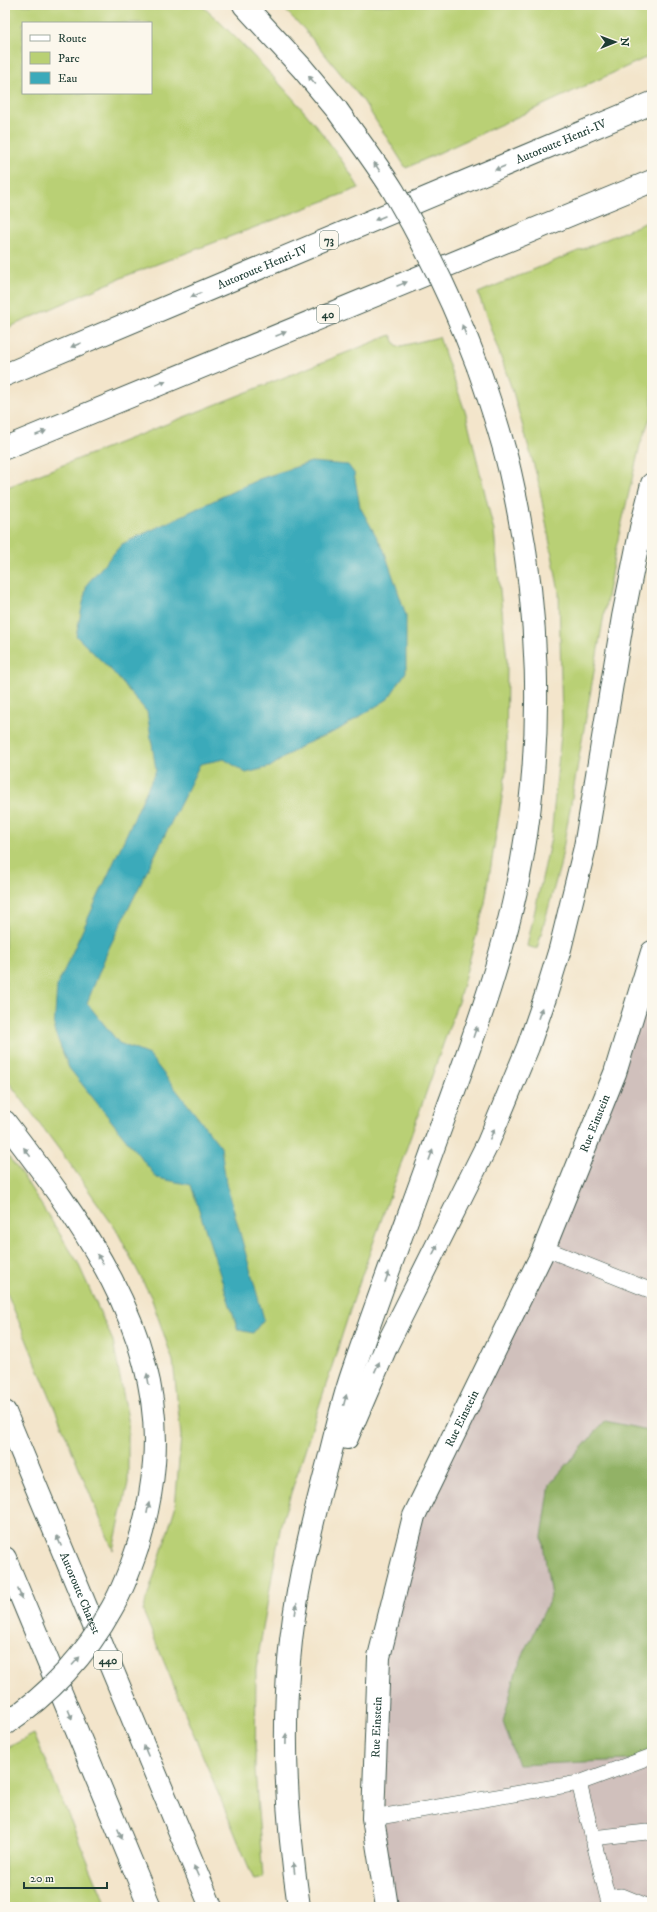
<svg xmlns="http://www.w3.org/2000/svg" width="657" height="1912" font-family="'IM FELL DW Pica',serif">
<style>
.industrial{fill:#d0c0bc}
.green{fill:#b9d074;stroke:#6c8654;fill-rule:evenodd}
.forest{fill:#92b266;stroke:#58784d}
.water{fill:#3baaba;stroke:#2d7477}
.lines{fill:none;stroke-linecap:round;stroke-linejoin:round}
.service-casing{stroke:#3f564b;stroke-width:16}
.minor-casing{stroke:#3f564b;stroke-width:24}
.motorway-casing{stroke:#3f564b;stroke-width:24}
.service{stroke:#fff;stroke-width:15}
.minor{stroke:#fff;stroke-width:22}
.motorway{stroke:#fff;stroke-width:22}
.motorway-bridge-casing{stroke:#3f564b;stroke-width:24;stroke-linecap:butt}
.motorway-bridge{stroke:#fff;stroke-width:22}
.oneway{fill:#8f9e9a}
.labels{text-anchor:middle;stroke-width:3;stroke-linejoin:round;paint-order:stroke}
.shield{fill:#fbf7ec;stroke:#61756b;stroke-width:1}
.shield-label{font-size:11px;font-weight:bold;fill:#1f3d34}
.street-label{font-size:12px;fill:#1f3d34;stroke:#fbf7ec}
</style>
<rect width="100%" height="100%" fill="#fbf7ec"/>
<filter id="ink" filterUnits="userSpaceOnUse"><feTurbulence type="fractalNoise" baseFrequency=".025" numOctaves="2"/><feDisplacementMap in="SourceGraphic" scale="8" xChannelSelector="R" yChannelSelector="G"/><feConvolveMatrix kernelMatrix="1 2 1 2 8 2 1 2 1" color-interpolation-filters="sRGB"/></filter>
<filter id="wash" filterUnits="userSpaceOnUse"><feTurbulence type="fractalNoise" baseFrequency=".012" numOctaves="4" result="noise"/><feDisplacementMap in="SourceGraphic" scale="16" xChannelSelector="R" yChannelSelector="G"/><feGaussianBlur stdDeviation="0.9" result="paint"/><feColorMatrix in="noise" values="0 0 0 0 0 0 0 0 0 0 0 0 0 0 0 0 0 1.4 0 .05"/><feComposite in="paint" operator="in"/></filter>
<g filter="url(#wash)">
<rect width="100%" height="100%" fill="#f3e5cb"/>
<!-- industrial -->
<path class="industrial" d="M652 952V1907H387L379 1657 414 1516 541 1256Z"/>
<!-- green -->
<path class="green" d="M5 5H201C223 24 242 44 262 65 298 103 333 142 359 188L128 275 5 329ZM23 23H151V93H23Z
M280 5H652V55L406 168 364 102 304 29Z
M652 220V413L640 445 615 552 560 866 537 949 527 946 551 838 562 723 559 592 538 480 513 392 478 293Z
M391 335 397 347 439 337 466 414 494 531 507 660 506 772 485 903 459 999 356 1292 281 1524 256 1669 255 1770 263 1878 254 1880 143 1611 175 1508 181 1436 173 1361 151 1297 117 1231 73 1168 5 1077V488Z
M5 1152 23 1176 77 1261 113 1341 128 1419V1483L113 1550 5 1288Z
M34 1734 107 1907H5V1749Z"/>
<!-- forest -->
<path class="forest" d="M605 1421 652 1431V1759L518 1765 503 1722 517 1668 551 1597 542 1537 550 1484Z"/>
<!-- water -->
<path class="water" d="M311 462 348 465 354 473 360 507 384 550 406 615V672L388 699 338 730 303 745 270 767 246 773 224 759 200 764 108 950 87 1003 119 1043 149 1055 221 1147 226 1183 264 1319 253 1333 238 1330 191 1185 157 1178 69 1068 54 1030 57 986 156 770 147 712 113 672 76 636 87 584 122 544 259 479Z"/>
</g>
<g filter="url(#ink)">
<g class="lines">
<defs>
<path id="service" d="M544 1248 652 1291
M579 1783 610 1907
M373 1818 579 1783 652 1756
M592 1838 647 1832 652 1834
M608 1898 622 1896 649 1907"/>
<g id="minor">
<path id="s1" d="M387 1907 373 1818 379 1657 414 1516 541 1256 615 1073 652 952"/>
</g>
<g id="motorway">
<path d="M244 5 302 68 337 110"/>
<path id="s2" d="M5 375 652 103"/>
<path d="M5 448 652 181"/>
<path d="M5 1122C80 1220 165 1332 154 1463 152 1491 146 1519 138 1546"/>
<path id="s3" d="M5 1412 211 1907"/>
<path d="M347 1438 387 1345 488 1143 528 1047 545 998 560 949 585 847 623 617 641 528 652 484"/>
<path d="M5 1558 150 1907"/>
<path d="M299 1907C287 1825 282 1744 289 1661 294 1598 309 1535 325 1474 334 1441 341 1406 352 1374 377 1301 404 1229 430 1157 465 1059 504 963 522 860 544 735 540 605 512 481 504 442 491 404 478 367"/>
</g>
</defs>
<!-- service casing -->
<use href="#service" class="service-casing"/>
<!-- minor casing -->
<use href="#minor" class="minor-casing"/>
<!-- motorway casing -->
<use href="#motorway" class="motorway-casing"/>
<!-- service -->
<use href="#service" class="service"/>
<!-- minor -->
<use href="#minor" class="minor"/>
<!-- motorway -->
<use href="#motorway" class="motorway"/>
<defs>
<path id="motorway-bridge" d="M337 110C356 137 377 164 394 192 427 248 455 306 478 367
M5 1724C49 1695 87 1654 112 1608 123 1589 131 1567 138 1546"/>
</defs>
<!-- motorway-bridge casing -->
<use href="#motorway-bridge" class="motorway-bridge-casing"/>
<!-- motorway-bridge -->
<use href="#motorway-bridge" class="motorway-bridge"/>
</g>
<!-- one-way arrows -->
<defs><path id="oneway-solid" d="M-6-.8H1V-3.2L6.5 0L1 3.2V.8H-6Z"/></defs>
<g class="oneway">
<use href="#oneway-solid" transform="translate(312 80) rotate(-130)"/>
<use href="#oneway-solid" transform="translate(377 167) rotate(-124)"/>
<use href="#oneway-solid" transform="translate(500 168) rotate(157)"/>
<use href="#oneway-solid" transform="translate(380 218) rotate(157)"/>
<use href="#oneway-solid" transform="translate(402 284) rotate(-22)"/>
<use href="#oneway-solid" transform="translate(196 295) rotate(157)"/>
<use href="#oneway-solid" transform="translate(464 330) rotate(-111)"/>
<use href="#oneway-solid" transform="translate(281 334) rotate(-22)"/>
<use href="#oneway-solid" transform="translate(76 345) rotate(157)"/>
<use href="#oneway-solid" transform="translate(161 383) rotate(-22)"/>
<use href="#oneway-solid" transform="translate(41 433) rotate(-22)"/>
<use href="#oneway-solid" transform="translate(540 1013) rotate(-71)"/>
<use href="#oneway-solid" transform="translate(475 1032) rotate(-71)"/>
<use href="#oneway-solid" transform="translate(492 1134) rotate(-66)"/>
<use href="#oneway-solid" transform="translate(27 1152) rotate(-127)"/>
<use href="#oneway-solid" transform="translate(431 1155) rotate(-70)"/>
<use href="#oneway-solid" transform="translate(435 1250) rotate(-63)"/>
<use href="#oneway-solid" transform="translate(100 1259) rotate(-121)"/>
<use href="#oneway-solid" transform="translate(387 1277) rotate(-70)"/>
<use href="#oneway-solid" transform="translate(377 1367) rotate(-65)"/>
<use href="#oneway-solid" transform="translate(148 1379) rotate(-100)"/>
<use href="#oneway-solid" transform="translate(345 1400) rotate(-75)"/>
<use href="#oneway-solid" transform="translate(148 1508) rotate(-79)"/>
<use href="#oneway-solid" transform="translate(59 1541) rotate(-113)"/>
<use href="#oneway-solid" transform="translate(20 1594) rotate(67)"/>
<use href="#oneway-solid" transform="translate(296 1609) rotate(-82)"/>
<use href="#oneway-solid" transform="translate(76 1661) rotate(-48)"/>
<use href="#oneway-solid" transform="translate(70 1714) rotate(67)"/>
<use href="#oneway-solid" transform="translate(286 1739) rotate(-89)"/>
<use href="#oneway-solid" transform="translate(146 1751) rotate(-113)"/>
<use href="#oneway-solid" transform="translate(120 1834) rotate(67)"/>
<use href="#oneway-solid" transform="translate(294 1868) rotate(-97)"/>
<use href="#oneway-solid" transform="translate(196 1871) rotate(-113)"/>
</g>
</g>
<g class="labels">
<!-- shield labels -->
<g class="shield">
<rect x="320" y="231" width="18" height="18" rx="3"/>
<rect x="317" y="305" width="22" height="18" rx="3"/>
<rect x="94" y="1651" width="28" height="18" rx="3"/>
</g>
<g class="shield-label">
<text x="329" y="244">73</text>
<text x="328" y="318">40</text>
<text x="108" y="1664">440</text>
</g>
<!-- street labels -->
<g class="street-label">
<text dy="4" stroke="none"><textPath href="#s2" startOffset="603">Autoroute Henri-IV</textPath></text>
<text dy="4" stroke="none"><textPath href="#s2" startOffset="279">Autoroute Henri-IV</textPath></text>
<text dy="4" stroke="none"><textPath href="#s1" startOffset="829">Rue Einstein</textPath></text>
<text dy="4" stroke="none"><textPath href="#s1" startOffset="505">Rue Einstein</textPath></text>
<text dy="4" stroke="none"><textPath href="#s3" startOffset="196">Autoroute Charest</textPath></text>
<text dy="4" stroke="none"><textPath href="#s1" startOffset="181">Rue Einstein</textPath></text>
</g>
</g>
<!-- margin -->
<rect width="657" height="1912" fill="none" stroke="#fbf7ec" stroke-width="20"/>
<!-- legend -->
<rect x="22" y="22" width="130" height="72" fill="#fbf7ec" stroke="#a3ada2"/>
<rect x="30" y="35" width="20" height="6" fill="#ffffff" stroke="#a3ada2"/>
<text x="58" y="42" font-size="12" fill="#1f3d34">Route</text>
<rect x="30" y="52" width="20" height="12" fill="#b9d074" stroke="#a3ada2"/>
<text x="58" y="62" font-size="12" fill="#1f3d34">Parc</text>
<rect x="30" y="72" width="20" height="12" fill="#3baaba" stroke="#a3ada2"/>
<text x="58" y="82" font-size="12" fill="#1f3d34">Eau</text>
<!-- north arrow -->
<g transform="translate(615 42) rotate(89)" stroke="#fbf7ec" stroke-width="3" paint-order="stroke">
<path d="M0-3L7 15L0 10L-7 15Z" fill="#1f3d34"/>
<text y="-6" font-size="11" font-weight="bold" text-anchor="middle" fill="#1f3d34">N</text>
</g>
<!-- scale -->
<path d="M24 1882v6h83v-6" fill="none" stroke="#1f3d34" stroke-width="2"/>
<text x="30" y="1882" font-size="12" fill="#1f3d34" stroke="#fbf7ec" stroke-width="3" paint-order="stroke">20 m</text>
</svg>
